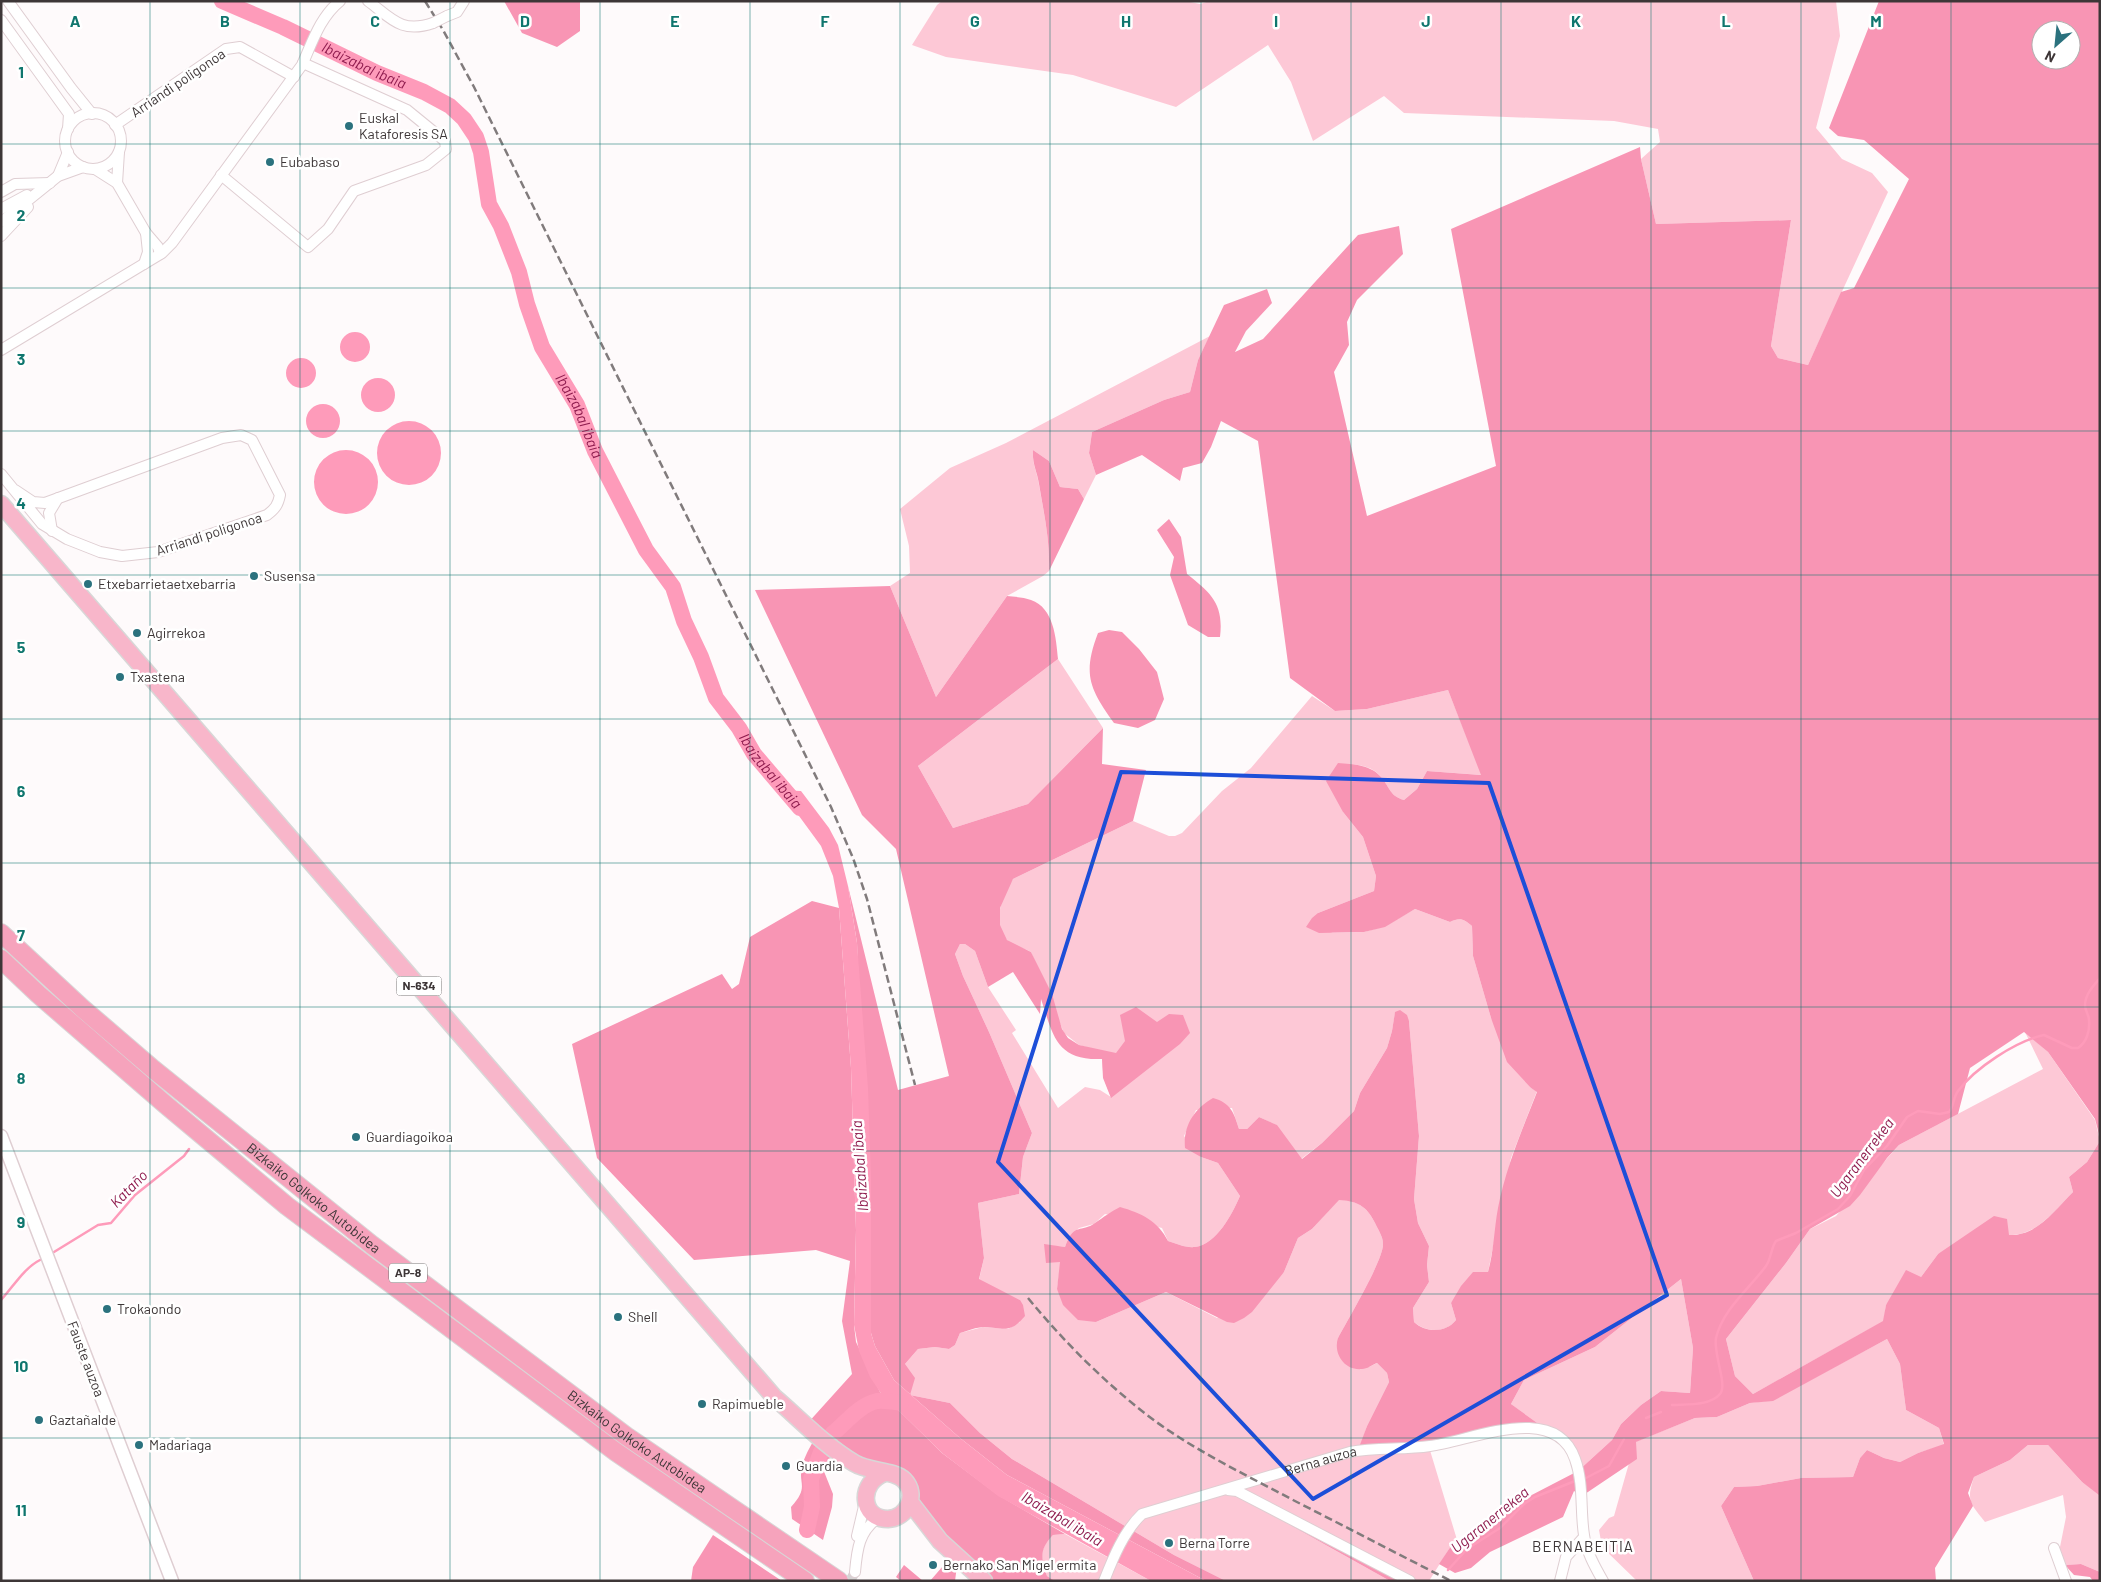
<svg xmlns="http://www.w3.org/2000/svg" width="2101" height="1582" font-family="Barlow,sans-serif">
<style>
.green{fill:#fdc8d6}
.forest{fill:#f895b4;fill-rule:evenodd}
.water{fill:#fe9bba}
.lines{fill:none;stroke-linecap:round;stroke-linejoin:round}
.stream{stroke:#fe9bba;stroke-width:2.5}
.river{stroke:#fe9bba;stroke-width:16}
.minor-tunnel{stroke:#d7d3d4;stroke-width:10;stroke-dasharray:10 5;stroke-linecap:butt}
.minor-casing{stroke:#dfced2;stroke-width:12}
.tertiary-casing{stroke:#dfced2;stroke-width:15}
.trunk-casing{stroke:#d8d7d7;stroke-width:19}
.motorway-casing{stroke:#d8d7d7;stroke-width:20}
.minor{stroke:#fff;stroke-width:10}
.tertiary{stroke:#fff;stroke-width:12}
.trunk{stroke:#f8b6ca;stroke-width:16}
.motorway{stroke:#f6a3bc;stroke-width:18}
.rail{stroke:#817b7c;stroke-width:2.5;stroke-dasharray:8 4;stroke-linecap:butt}
.minor-bridge-casing{stroke:#dfced2;stroke-width:12;stroke-linecap:butt}
.minor-bridge{stroke:#fff;stroke-width:10}
.marked{fill:none;stroke:#1d4ed8;stroke-width:4;stroke-linejoin:round}
.grid{fill:none;stroke:#0f766e;stroke-width:1;stroke-opacity:0.55}
.poi-dot{fill:#2b727e;stroke:#fff;stroke-width:2}
.labels{text-anchor:middle;stroke-width:5;stroke-linejoin:round;paint-order:stroke}
.shield{fill:#fff;stroke:#777273;stroke-width:1}
.shield-label{font-size:12px;font-weight:bold;fill:#3d3637}
.street-label{font-size:14px;fill:#3d3637;stroke:#fff}
.poi-label{font-size:14px;fill:#3d3637;stroke:#fff;text-anchor:start}
.water-label{font-size:15px;font-style:italic;fill:#8f1c4e;stroke:#fff}
.neighbourhood-label{font-size:15px;letter-spacing:1px;fill:#3d3637;stroke:#fff}
.grid-label{font-size:16px;text-anchor:middle;font-weight:bold;fill:#0f766e;stroke:#fff;stroke-width:5;stroke-linejoin:round;paint-order:stroke}
</style>
<rect width="100%" height="100%" fill="#fefafb"/>
<!-- green -->
<path class="green" d="M942 1H1185L1200 4 1210 1H1836L1840 36 1816 128 1842 159 1872 173 1888 192 1808 365 1778 358 1771 346 1791 220 1656 224 1641 159 1660 142 1658 129 1614 121 1404 113 1384 96 1313 141 1291 82 1268 45 1176 107 1073 75 946 57 912 45 937 5Z
M1210 336 1198 360 1190 392 1164 400 1092 432 1089 453 1096 475 1084 499 1078 489 1060 487 1049 461 1033 450C1032 465 1037 471 1039 485 1044 514 1050 540 1049 571L1043 576 1007 596 936 697 890 586 910 573 909 546 900 509 950 468 1006 443Z
M1058 659 1103 728 1028 804 953 828 918 766Z
M1448 690 1482 775 1427 771 1417 789 1404 800C1390 796 1390 788 1382 778 1372 764 1353 764 1338 764L1343 812 1363 837 1376 876 1374 891 1318 913 1332 933 1364 932 1385 926 1415 909 1450 922C1460 917 1464 919 1472 926L1473 956 1491 1018 1531 1088 1537 1091 1511 1158 1488 1272 1451 1303 1456 1320C1446 1333 1426 1333 1414 1322L1413 1308 1429 1282 1427 1265 1429 1246 1418 1223 1414 1199 1419 1136 1409 1021 1395 1013 1392 1031 1387 1048 1360 1093 1354 1111 1322 1143 1301 1159 1276 1125 1259 1117 1247 1129H1239L1232 1108 1196 1110 1184 1136 1201 1157 1218 1163 1240 1196C1232 1214 1217 1244 1195 1247 1186 1248 1177 1244 1168 1241L1162 1228 1105 1214 1094 1224 1079 1228 1068 1239 1065 1247 1044 1245 1061 1261 1057 1289 1096 1322 1166 1292 1217 1318 1284 1272 1298 1238 1312 1229 1339 1199C1357 1201 1367 1206 1375 1223 1378 1230 1383 1236 1383 1244 1384 1259 1347 1321 1338 1338L1369 1367 1377 1363 1387 1373 1389 1382 1367 1426 1359 1450 1429 1447 1458 1543 1451 1546 1429 1581H1410L1274 1516 1390 1581H1226L1174 1555 1012 1459 980 1433 950 1403 910 1395 905 1364 918 1349 935 1347 949 1349 955 1345 960 1333 983 1327 1008 1329 1020 1322V1300L979 1280 984 1258 978 1203 1019 1194 1023 1157 1032 1133 989 1032 963 976 955 954 960 944H965L975 951 988 987 1016 1030 1012 1033 1058 1108 1085 1087 1100 1090 1111 1097C1104 1081 1101 1069 1103 1052L1079 1045 1064 1033 1031 952C1024 948 1011 945 1006 939 991 921 1003 896 1013 879L1133 821 1169 836H1175L1182 833 1222 791 1251 768 1312 696 1335 711 1367 709Z
M2025 1032 2048 1052 2095 1120 2100 1141 2087 1162 2069 1177 2073 1192C2054 1211 2037 1236 2008 1235L1938 1254 1921 1277 1886 1305 1884 1321 1753 1394 1735 1376 1726 1339 1786 1263 1810 1229 1836 1216 1899 1145 2043 1069Z
M1681 1279 1693 1348 1690 1393 1661 1391 1641 1405 1621 1424 1612 1440 1578 1471C1571 1443 1533 1421 1511 1404L1524 1380 1595 1347Z
M1887 1339 1900 1364 1906 1410 1939 1428 1944 1445 1918 1453 1900 1462 1884 1458 1867 1450 1860 1458 1853 1477 1801 1478 1757 1486 1734 1487 1721 1506 1754 1581H1637L1602 1547 1599 1530 1609 1518 1614 1516 1635 1442 1695 1418 1717 1417 1750 1403 1773 1400Z
M2028 1445H2048L2082 1482 2100 1494V1572L2081 1564 2065 1565 2059 1552 2066 1517 2063 1495 1985 1522C1970 1503 1966 1501 1974 1477L2010 1460Z
M1065 1534 1151 1581H1055L1047 1576C1041 1557 1038 1550 1053 1535Z"/>
<!-- forest -->
<path class="forest" d="M504 1H580V31L557 47 522 33Z
M1879 1H2100V1138L2095 1119 2048 1052 2024 1032 1970 1068 1958 1114 1899 1145 1887 1158 1860 1195 1850 1206 1810 1229 1786 1263 1726 1339 1735 1376 1753 1394 1883 1321 1886 1305 1906 1270 1921 1277 1938 1254 1994 1216 2007 1219 2009 1235C2037 1236 2054 1211 2073 1192L2069 1177 2087 1162 2100 1141V1494L2099 1495 2082 1482 2048 1445H2028L2010 1460 1974 1477 1968 1493 1973 1506 1935 1568 1936 1581H1754L1721 1506 1734 1487 1757 1486 1801 1478 1853 1477 1860 1458 1867 1450 1884 1458 1900 1462 1918 1453 1944 1444 1939 1428 1906 1410 1900 1364 1887 1339 1773 1401 1750 1403 1717 1417 1695 1418 1636 1442 1637 1459 1582 1496 1574 1491 1563 1517 1490 1552 1471 1568 1455 1573 1439 1564 1451 1546 1458 1543 1524 1499 1578 1471 1612 1440 1621 1424 1641 1405 1661 1391 1690 1393 1693 1348 1681 1279 1595 1347 1524 1380 1511 1404 1547 1430 1534 1427 1455 1442 1358 1450 1367 1426 1389 1382 1387 1373 1377 1363C1372 1365 1367 1369 1362 1369 1344 1371 1333 1353 1338 1338 1347 1321 1384 1259 1383 1244 1383 1236 1378 1230 1375 1223 1367 1206 1357 1201 1339 1200L1312 1229 1298 1238 1284 1272 1252 1312 1244 1318 1234 1323 1227 1322 1166 1292 1096 1322 1078 1320 1063 1305 1057 1289 1060 1262 1046 1263 1044 1244 1065 1247C1074 1222 1081 1233 1095 1223 1104 1217 1110 1212 1120 1207 1141 1213 1158 1221 1168 1241 1177 1244 1186 1248 1195 1247 1217 1244 1232 1214 1240 1196L1218 1163 1201 1157 1185 1148C1183 1126 1194 1109 1213 1098 1231 1103 1234 1113 1239 1129H1247L1259 1117 1277 1125 1302 1159 1322 1143 1354 1111 1360 1093 1387 1048 1392 1031 1395 1012 1400 1010 1407 1015 1409 1021 1419 1136 1414 1199 1418 1223 1429 1246 1427 1265 1429 1282 1413 1308 1414 1322C1425 1333 1446 1333 1456 1320L1451 1303 1461 1286 1473 1272H1488C1494 1251 1494 1229 1498 1208 1506 1167 1522 1130 1537 1092L1531 1088 1507 1062 1491 1018 1473 956 1472 926C1464 919 1460 917 1450 922L1415 909 1385 927 1364 932 1319 933 1306 927 1312 918 1318 913 1374 891 1376 876 1363 837 1343 812 1326 781 1338 763C1353 764 1372 765 1382 778 1390 788 1390 796 1404 800L1417 789 1427 771 1481 775 1448 690 1367 709 1335 711 1290 678 1258 441 1221 421 1211 447 1202 463 1183 468 1180 481 1142 455 1096 475 1089 453 1092 432 1164 400 1190 392 1198 360 1224 305 1267 289 1272 303 1246 331 1235 352 1263 339 1358 235 1399 226 1403 254 1357 300 1347 322 1349 345 1334 372 1367 516 1496 466 1451 229 1640 147 1641 159 1656 224 1791 220 1771 346 1778 358 1808 365 1841 292 1854 288 1909 179 1864 140 1838 136 1829 128ZM2041 30H2071V60H2041Z
M1033 450 1049 461 1060 487 1078 489 1084 499 1049 571C1050 540 1044 514 1039 484 1037 471 1032 464 1033 450Z
M1169 519 1181 537 1187 574C1211 593 1224 604 1220 637H1208L1188 625 1170 575 1174 557 1157 530Z
M890 586 936 697 1007 596C1015 597 1024 597 1031 600 1054 608 1056 638 1058 659L918 766 953 828 1028 804 1103 728 1102 764 1146 770 1133 821 1013 879 1000 908V925L1007 940 1031 952 1052 994 1062 1029 1068 1038 1079 1045 1116 1053 1125 1041 1120 1015 1136 1007 1157 1022 1169 1014 1183 1015 1190 1033 1180 1044 1111 1098 1103 1078 1102 1059C1056 1061 1053 1035 1041 999L1040 1014 1013 972 988 987 975 951 965 944H960L955 954 963 976 989 1032 1032 1133 1023 1157 1019 1194 978 1203 984 1258 979 1279 1020 1300 1023 1305 1025 1316C1010 1334 1005 1328 984 1327 977 1327 967 1331 960 1333L955 1345 949 1349 935 1347 918 1349 905 1364 915 1378 910 1395 950 1403 980 1433 1012 1459 1174 1555 1226 1581H1206L1007 1475 960 1438 894 1380 875 1346 871 1333 870 1233 857 943 848 886 898 1090 949 1076 896 849 862 815 755 590Z
M1109 630 1122 632 1139 649 1157 672 1164 699 1155 720 1138 728 1114 723C1090 689 1082 675 1098 633Z
M812 901 839 908 851 1068 856 1230 854 1325 856 1342 880 1392 942 1453 998 1495 1065 1534 1053 1535C1039 1550 1041 1557 1047 1576L1055 1581H985L958 1558 955 1581H930L949 1559 909 1487 837 1452 823 1469 833 1494 832 1507 823 1540 792 1519 791 1507C811 1485 796 1484 803 1463 806 1453 812 1444 817 1434L806 1425 852 1374 842 1321 850 1261 816 1250 694 1260 597 1158 572 1044 722 974 732 989 739 984 750 937Z
M1274 1516 1410 1581H1390Z
M713 1535 782 1581H691L693 1567Z
M2081 1564 2100 1572V1581H2093L2090 1577 2074 1575 2065 1565Z
M904 1565 923 1581H901L896 1577Z"/>
<!-- water -->
<path class="water" d="M340 347a15 15 0 1 1 30 0a15 15 0 1 1-30 0Z
M286 373a15 15 0 1 1 30 0a15 15 0 1 1-30 0Z
M361 395a17 17 0 1 1 34 0a17 17 0 1 1-34 0Z
M306 421a17 17 0 1 1 34 0a17 17 0 1 1-34 0Z
M377 453a32 32 0 1 1 64 0a32 32 0 1 1-64 0Z
M314 482a32 32 0 1 1 64 0a32 32 0 1 1-64 0Z
M780 790 801 791 829 828 838 845 848 886 857 943 868 1088 871 1179V1333L875 1346 894 1380 960 1438 1007 1475 1206 1581H1151L998 1496 942 1453 896 1408 880 1392 870 1377 859 1351 854 1325 856 1230 851 1068 839 908 833 876 821 846Z"/>
<g class="lines">
<!-- stream -->
<path class="stream" d="M54 1252 98 1225 111 1223 135 1195 184 1156 189 1149
M1 1300C13 1287 24 1268 40 1260
M1672 1405C1687 1404 1710 1406 1720 1394 1728 1385 1713 1354 1716 1338 1723 1309 1749 1289 1766 1266 1771 1259 1771 1248 1776 1241L1796 1233 1838 1209 1850 1196 1864 1170 1887 1146 1907 1117 1918 1111 1940 1114 1949 1112C1954 1106 1953 1098 1958 1091 1975 1068 2016 1041 2044 1035L2072 1048H2078C2087 1042 2090 1030 2089 1020 2089 1015 2085 1011 2085 1005 2085 995 2093 986 2100 978
M1646 1418 1661 1412
M1584 1479 1609 1466 1624 1439
M1448 1570 1467 1549 1500 1528 1524 1504 1535 1497 1575 1481"/>
<!-- river -->
<g class="river">
<path id="s1" d="M222 1 283 27 377 73 424 92 450 106 464 119 476 137 481 152 489 204 501 226 519 272 527 304 542 347 577 405 595 451 646 550 673 587 684 621 701 657 716 698 739 728 754 754 800 808"/>
<path d="M832 1434C846 1423 859 1405 877 1401 884 1400 894 1402 901 1403"/>
<path d="M807 1530 812 1507 811 1479 821 1452"/>
</g>
<!-- minor-tunnel -->
<path class="minor-tunnel" d="M850 1581 855 1572"/>
<defs>
<g id="minor">
<path d="M8 1 71 88 92 114"/>
<path d="M368 1C391 18 401 34 433 23"/>
<path d="M447 16 457 12 464 1"/>
<path d="M1 20 69 114 68 129"/>
<circle cx="93" cy="141" r="28"/>
<path d="M115 125 226 49 240 47 294 77"/>
<path d="M95 169 117 183 146 233 158 247 160 254"/>
<path d="M221 175 308 247 328 229 354 191 426 165 446 149 445 141 407 110 303 63"/>
<path d="M58 176 68 152"/>
<path d="M117 183 119 152"/>
<path d="M1 192 15 184 50 183"/>
<path d="M1 209 27 195"/>
<path d="M1 222 58 176 83 167"/>
<path d="M1 236 28 207"/>
<path d="M144 264 148 252 146 233"/>
<path d="M1 350 162 253 172 243 302 65C312 43 320 17 340 1"/>
<path d="M1 474 42 524 67 539 100 552 122 556 158 552 267 515C275 509 278 505 280 495L252 440 241 435 222 438 45 503 33 502 15 490"/>
<path d="M52 531 49 513 58 498"/>
<path d="M1228 1490 1237 1491 1410 1581"/>
<path d="M857 1536 865 1502"/>
<path d="M2054 1548 2066 1581"/>
<path d="M855 1572C857 1549 859 1531 879 1517"/>
<path id="s2" d="M1104 1581C1113 1558 1124 1531 1142 1514L1350 1452C1377 1447 1403 1450 1430 1446 1471 1441 1555 1401 1575 1459 1584 1484 1580 1510 1584 1535 1586 1551 1595 1567 1603 1581"/>
<path d="M1560 1581 1566 1557 1584 1537"/>
</g>
<path id="tertiary" d="M1 1136 172 1581"/>
<path id="trunk" d="M1 504 774 1397C800 1419 825 1446 854 1463 868 1472 894 1470 904 1480 918 1494 908 1518 888 1519 860 1519 858 1482 885 1473
M910 1502 940 1541 984 1581"/>
<g id="motorway">
<path id="s3" d="M1 933 82 1008 153 1069 372 1245 626 1436 839 1581"/>
<path d="M1 959 38 994 166 1105 287 1206 616 1452 805 1581"/>
</g>
</defs>
<!-- minor casing -->
<use href="#minor" class="minor-casing"/>
<!-- tertiary casing -->
<use href="#tertiary" class="tertiary-casing"/>
<!-- trunk casing -->
<use href="#trunk" class="trunk-casing"/>
<!-- motorway casing -->
<use href="#motorway" class="motorway-casing"/>
<!-- minor -->
<use href="#minor" class="minor"/>
<!-- tertiary -->
<use href="#tertiary" class="tertiary"/>
<!-- trunk -->
<use href="#trunk" class="trunk"/>
<!-- motorway -->
<use href="#motorway" class="motorway"/>
<!-- rail -->
<path class="rail" d="M425 1 443 30 474 87 831 807 853 858 867 899 915 1085
M1028 1298C1066 1344 1107 1385 1155 1421 1198 1452 1246 1475 1293 1500 1346 1527 1398 1554 1451 1581"/>
<defs>
<path id="minor-bridge" d="M433 23 447 16"/>
</defs>
<!-- minor-bridge casing -->
<use href="#minor-bridge" class="minor-bridge-casing"/>
<!-- minor-bridge -->
<use href="#minor-bridge" class="minor-bridge"/>
</g>
<!-- marked area -->
<path class="marked" d="M1121 772 1489 783 1667 1295 1313 1499 998 1162Z"/>
<!-- grid -->
<path class="grid" d="M150 1V1581M300 1V1581M450 1V1581M600 1V1581M750 1V1581M900 1V1581M1050 1V1581M1201 1V1581M1351 1V1581M1501 1V1581M1651 1V1581M1801 1V1581M1951 1V1581M1 144H2100M1 288H2100M1 431H2100M1 575H2100M1 719H2100M1 863H2100M1 1007H2100M1 1151H2100M1 1294H2100M1 1438H2100"/>
<!-- markers -->
<g class="poi-dot">
<circle cx="349" cy="126" r="5"/>
<circle cx="270" cy="162" r="5"/>
<circle cx="254" cy="576" r="5"/>
<circle cx="88" cy="584" r="5"/>
<circle cx="137" cy="633" r="5"/>
<circle cx="120" cy="677" r="5"/>
<circle cx="356" cy="1137" r="5"/>
<circle cx="107" cy="1309" r="5"/>
<circle cx="618" cy="1317" r="5"/>
<circle cx="702" cy="1404" r="5"/>
<circle cx="39" cy="1420" r="5"/>
<circle cx="139" cy="1445" r="5"/>
<circle cx="786" cy="1466" r="5"/>
<circle cx="1169" cy="1543" r="5"/>
<circle cx="933" cy="1565" r="5"/>
</g>
<g class="labels">
<!-- shield labels -->
<g class="shield">
<rect x="396.5" y="976.5" width="45" height="19" rx="4"/>
<rect x="389" y="1263.5" width="38" height="19" rx="4"/>
</g>
<g class="shield-label">
<text x="419" y="990">N-634</text>
<text x="408" y="1277">AP-8</text>
</g>
<!-- street labels -->
<g class="street-label">
<text transform="translate(178 83) rotate(-34)" y="5">Arriandi poligonoa</text>
<text transform="translate(209 534) rotate(-18)" y="5">Arriandi poligonoa</text>
<text dy="5" stroke="none"><textPath href="#s3" startOffset="410">Bizkaiko Golkoko Autobidea</textPath></text>
<text transform="translate(86 1359) rotate(69)" y="5">Fauste auzoa</text>
<text dy="5" stroke="none"><textPath href="#s3" startOffset="815">Bizkaiko Golkoko Autobidea</textPath></text>
<text dy="5" stroke="none"><textPath href="#s2" startOffset="264">Berna auzoa</textPath></text>
</g>
<!-- poi labels -->
<g class="poi-label">
<text x="359" y="123">Euskal<tspan x="359" dy="16">Kataforesis SA</tspan></text>
<text x="280" y="167">Eubabaso</text>
<text x="264" y="581">Susensa</text>
<text x="98" y="589">Etxebarrietaetxebarria</text>
<text x="147" y="638">Agirrekoa</text>
<text x="130" y="682">Txastena</text>
<text x="366" y="1142">Guardiagoikoa</text>
<text x="117" y="1314">Trokaondo</text>
<text x="628" y="1322">Shell</text>
<text x="712" y="1409">Rapimueble</text>
<text x="49" y="1425">Gaztañalde</text>
<text x="149" y="1450">Madariaga</text>
<text x="796" y="1471">Guardia</text>
<text x="1179" y="1548">Berna Torre</text>
<text x="943" y="1570">Bernako San Migel ermita</text>
</g>
<!-- water labels -->
<g class="water-label">
<text dy="5" stroke="none"><textPath href="#s1" startOffset="156">Ibaizabal ibaia</textPath></text>
<text dy="5" stroke="none"><textPath href="#s1" startOffset="592">Ibaizabal ibaia</textPath></text>
<text dy="5" stroke="none"><textPath href="#s1" startOffset="998">Ibaizabal ibaia</textPath></text>
<text transform="translate(1862 1158) rotate(-53)" y="5">Ugaranerrekea</text>
<text transform="translate(860 1166) rotate(-94)" y="5">Ibaizabal ibaia</text>
<text transform="translate(129 1189) rotate(-45)" y="5">Kataño</text>
<text transform="translate(1062 1519) rotate(31)" y="5">Ibaizabal ibaia</text>
<text transform="translate(1490 1520) rotate(-39)" y="5">Ugaranerrekea</text>
</g>
<!-- neighbourhood labels -->
<g class="neighbourhood-label">
<text x="1583" y="1552">BERNABEITIA</text>
</g>
</g>
<g class="grid-label">
<text x="75" y="27">A</text>
<text x="225" y="27">B</text>
<text x="375" y="27">C</text>
<text x="525" y="27">D</text>
<text x="675" y="27">E</text>
<text x="825" y="27">F</text>
<text x="975" y="27">G</text>
<text x="1126" y="27">H</text>
<text x="1276" y="27">I</text>
<text x="1426" y="27">J</text>
<text x="1576" y="27">K</text>
<text x="1726" y="27">L</text>
<text x="1876" y="27">M</text>
<text x="21" y="78">1</text>
<text x="21" y="221">2</text>
<text x="21" y="365">3</text>
<text x="21" y="509">4</text>
<text x="21" y="653">5</text>
<text x="21" y="797">6</text>
<text x="21" y="941">7</text>
<text x="21" y="1084">8</text>
<text x="21" y="1228">9</text>
<text x="21" y="1372">10</text>
<text x="21" y="1516">11</text>
</g>
<!-- border -->
<rect width="2101" height="1582" fill="none" stroke="#3d3637" stroke-width="5"/>
<!-- north arrow -->
<g transform="translate(2056 45) rotate(207)"><circle r="24" fill="#ffffff" stroke="#b1afaf"/>
<path d="M0-4L9 19L0 12L-9 19Z" fill="#2b727e"/>
<text y="-8" font-size="14" font-weight="bold" text-anchor="middle" fill="#3d3637">N</text>
</g>
</svg>
